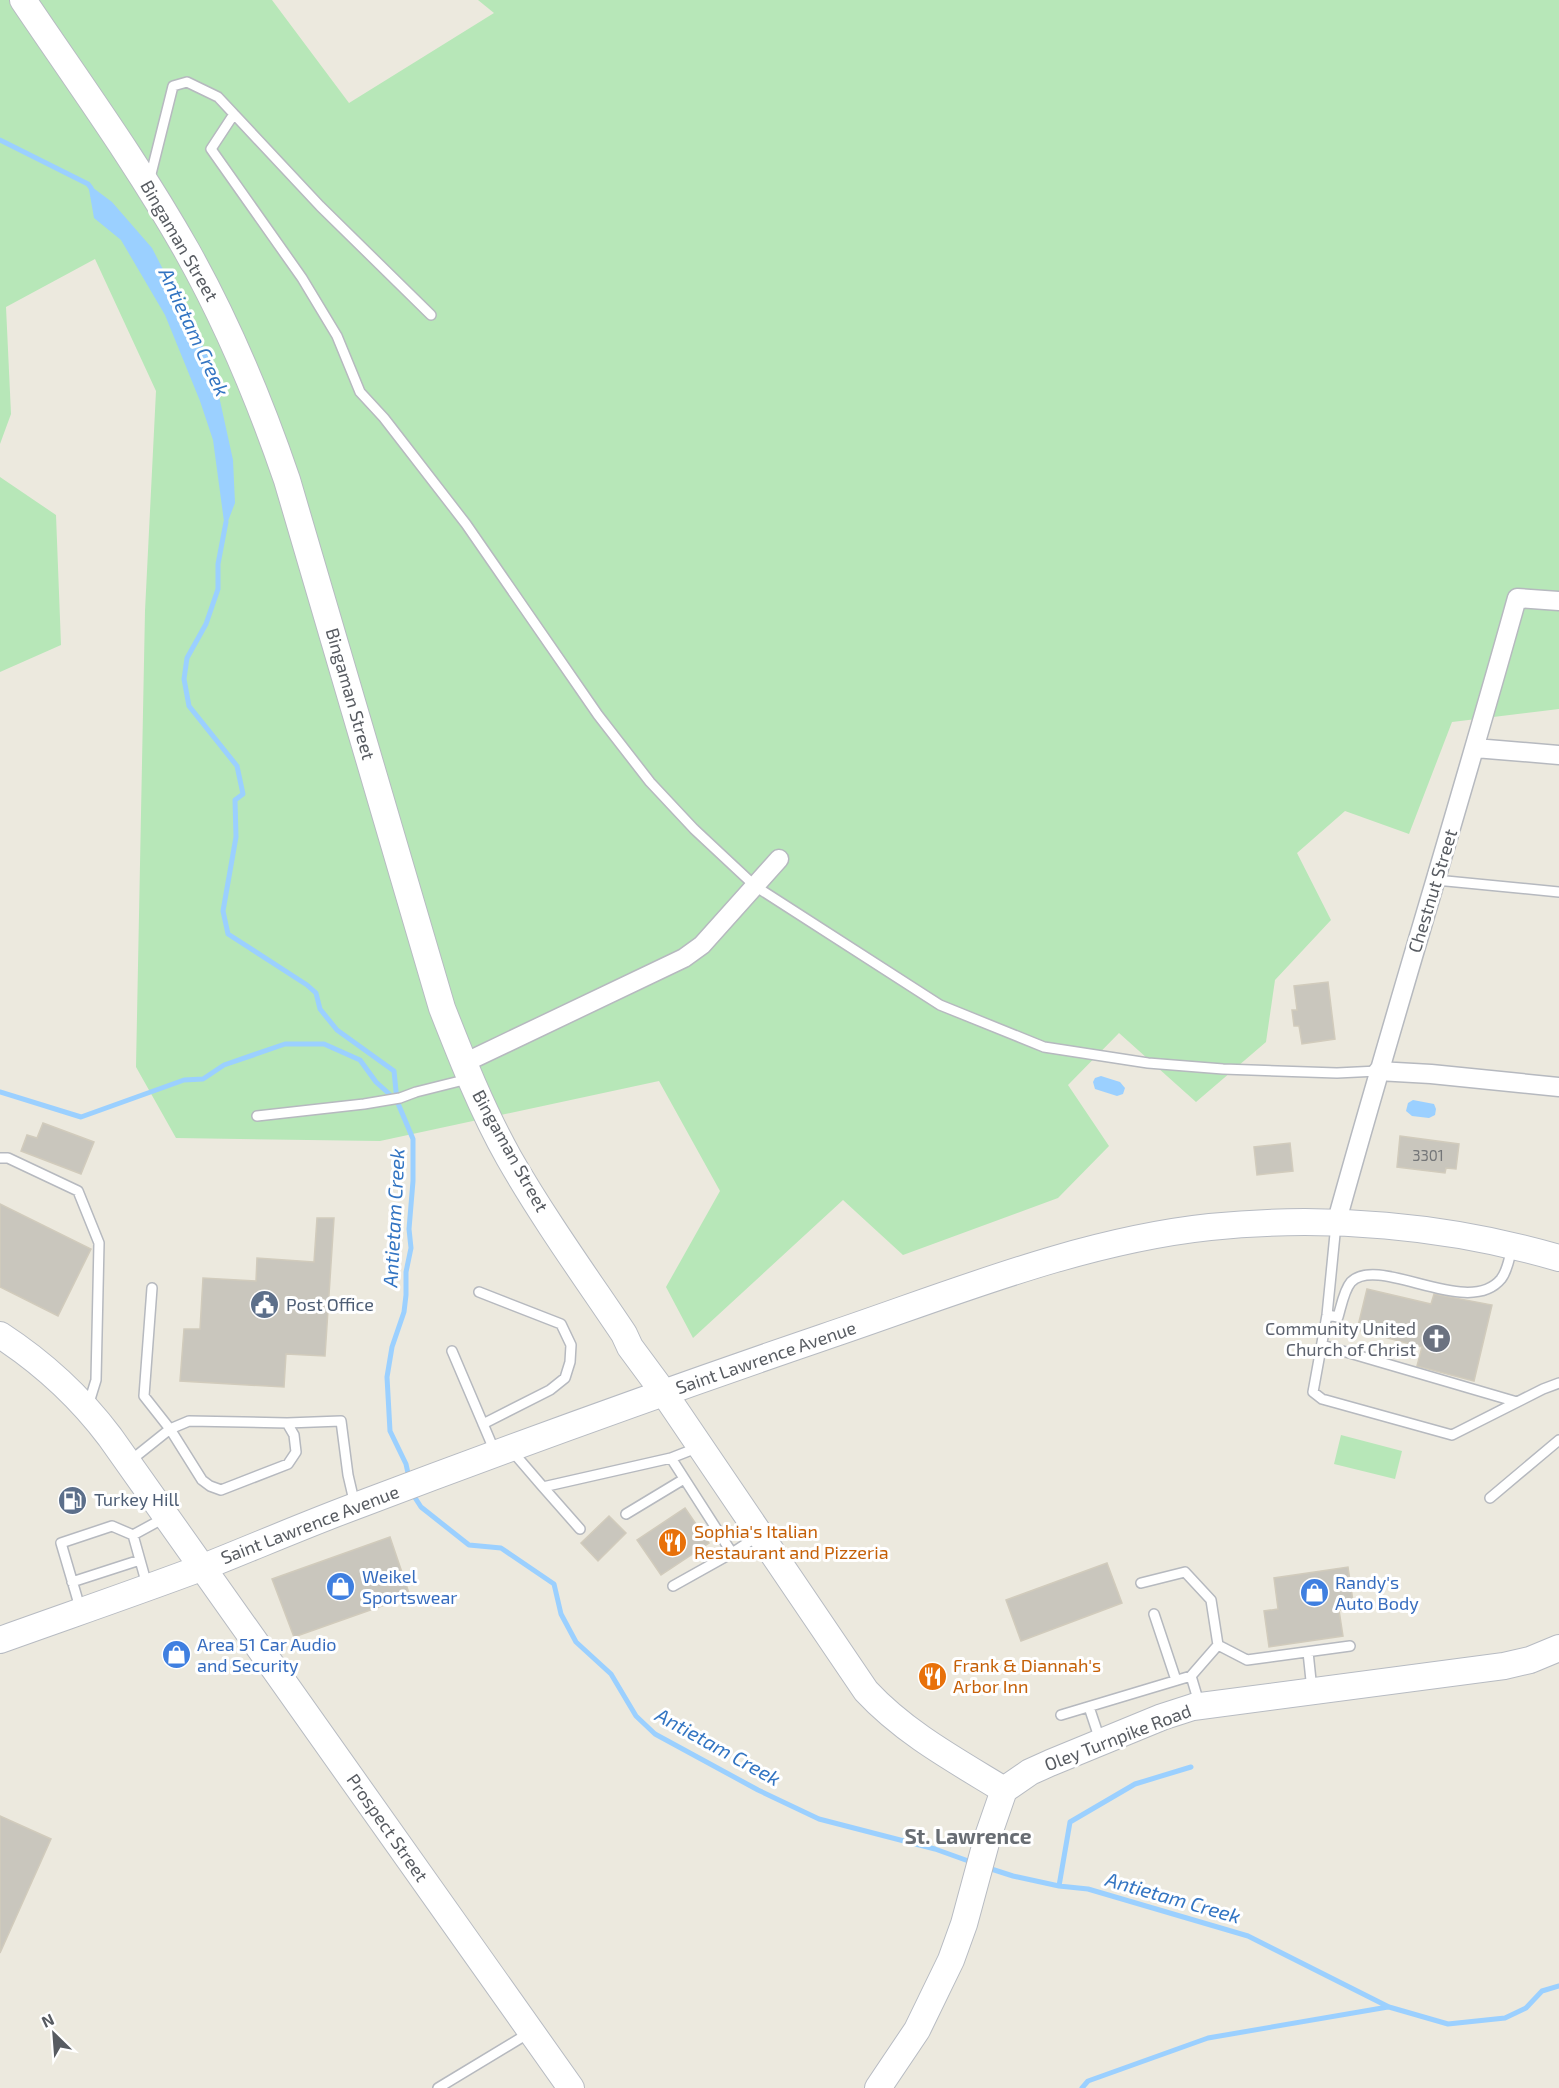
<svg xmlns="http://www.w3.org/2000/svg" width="1559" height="2088" font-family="'Exo 2',sans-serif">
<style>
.green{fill:#b7e7b8}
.water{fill:#9bd0ff}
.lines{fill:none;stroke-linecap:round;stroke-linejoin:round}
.stream{stroke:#9bd0ff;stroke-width:5}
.building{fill:#c9c6bd;stroke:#d1cbbc;stroke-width:1.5}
.lane-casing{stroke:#b6b9bf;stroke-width:12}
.street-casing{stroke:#b6b9bf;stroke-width:21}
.secondary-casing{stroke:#b7bbc2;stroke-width:28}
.lane{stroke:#fff;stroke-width:9}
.street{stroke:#fff;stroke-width:18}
.secondary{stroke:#fff;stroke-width:26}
.labels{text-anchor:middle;stroke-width:6;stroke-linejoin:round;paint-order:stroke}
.number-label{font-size:15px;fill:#747678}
.street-label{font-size:18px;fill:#575b61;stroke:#fff}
.service-label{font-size:18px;fill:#4e5e75;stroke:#fff;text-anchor:start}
.worship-label{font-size:18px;fill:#5b616d;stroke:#fff;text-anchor:end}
.food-label{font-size:18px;fill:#c56008;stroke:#fff;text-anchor:start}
.shop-label{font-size:18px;fill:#366cbe;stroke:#fff;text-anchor:start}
.water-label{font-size:20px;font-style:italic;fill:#3274c2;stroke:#fff}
.quarter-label{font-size:21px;font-weight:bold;fill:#686d73;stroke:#fff}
</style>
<rect width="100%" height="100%" fill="#ece9de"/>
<!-- green -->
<path class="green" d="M0 0H272L349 103 494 13 478 0H1559V709L1452 722 1409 834 1345 811 1297 853 1331 920 1275 980 1266 1042 1196 1102 1119 1033 1068 1085 1109 1146 1058 1198 903 1255 843 1200 693 1338 666 1287 720 1191 659 1081 380 1141 176 1138 136 1067 145 611 156 391 95 259 6 307 11 414 0 444Z
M0 477 56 515 61 645 0 672Z
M1341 1435 1402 1451 1395 1479 1334 1464Z"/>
<!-- water -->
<path class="water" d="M88 184 112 202 152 248 212 364 233 460 235 503 225 529 213 440 200 401 165 315 121 240 94 218Z
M1101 1076 1120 1082 1125 1088 1123 1094 1117 1096 1095 1089 1093 1082 1095 1078Z
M1413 1100 1434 1104 1436 1109 1435 1115 1429 1118 1412 1116 1406 1111 1408 1103Z"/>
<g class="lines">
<!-- stream -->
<path class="stream" d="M0 140 88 184 91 188
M226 522 218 564V589L206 624 187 658 184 679 189 706 237 766 243 794 235 800 236 837 223 911 228 934 307 985 316 993 320 1009 337 1030 394 1071 397 1101 413 1139V1181L409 1229 411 1248 406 1272V1295L404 1312 392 1347 387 1377 390 1431 406 1464 409 1478
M0 1092 81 1117 184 1080 203 1079 224 1065 285 1044H324L360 1060 376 1082 396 1100
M412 1493 421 1507 469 1545 501 1548 554 1584 561 1614 576 1642 611 1674 636 1716 655 1734 758 1790 819 1819 935 1849 974 1863
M985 1867 1013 1876 1059 1886 1088 1889 1248 1936 1389 2007 1448 2024 1505 2018 1526 2008 1542 1991 1559 1986
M1059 1886 1070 1822 1135 1784 1191 1767
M1082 2088 1088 2081 1208 2038 1388 2007"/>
</g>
<!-- building -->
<path class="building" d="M1328 982 1335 1039 1302 1044 1299 1026H1294L1292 1010H1297L1294 986Z
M43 1123 94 1142 81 1174 21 1151 27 1135 37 1138Z
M1400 1136 1459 1144 1456 1169 1446 1168 1445 1173 1397 1167Z
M1290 1143 1293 1171 1257 1175 1254 1147Z
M0 1204 91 1249 58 1316 0 1287Z
M317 1218H334L325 1356 286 1354 284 1387 180 1381 184 1329H200L203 1278 256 1281 257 1258 314 1262Z
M1367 1289 1431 1304 1434 1294 1492 1305 1474 1381 1417 1366 1422 1347 1357 1330Z
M685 1508 709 1543 661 1575 637 1540Z
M609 1516 626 1533 598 1561 581 1543Z
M390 1537 410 1596 294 1637 272 1579Z
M1107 1563 1122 1603 1021 1641 1006 1600Z
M1348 1567 1354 1608 1339 1610 1343 1636 1269 1647 1264 1611 1278 1609 1274 1578Z
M0 1816 51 1839 0 1953Z"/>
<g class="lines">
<defs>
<path id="lane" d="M234 114 211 149 302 278 337 336 360 392 384 418 466 524 598 715 650 782 694 829 755 886 940 1005 1044 1047 1148 1063 1223 1069 1337 1073 1378 1071
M150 178 173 86 187 82 218 97 320 206 431 315
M1436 880 1559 892
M257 1116 364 1104 400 1098 416 1092 468 1079
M0 1158H8L78 1191 99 1243 96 1380 88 1406
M1336 1224 1327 1315 1313 1392 1322 1399 1452 1435 1543 1389 1559 1383
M479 1292 561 1324 571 1345 570 1362 565 1378 550 1390 483 1424
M1327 1315 1338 1317C1341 1307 1344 1290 1351 1282 1379 1254 1468 1319 1501 1279 1508 1270 1509 1258 1512 1248
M1322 1345 1517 1402
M452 1351 495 1452
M189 1421 287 1423 294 1435 296 1452 288 1464 221 1490 210 1486 202 1480 170 1429Z
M287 1423 341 1421 348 1475 355 1505
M512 1451 543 1487 671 1458 699 1447
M671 1458 732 1553 758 1536
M130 1461 170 1429 144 1396 152 1288
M543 1487 580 1529
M1490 1498 1559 1440
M626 1514 684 1479
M72 1582 140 1560
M1141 1583 1185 1572 1211 1600 1218 1645 1191 1676 1200 1706
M147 1585 133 1535 166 1517
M673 1586 732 1553
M81 1611 61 1543 112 1526 133 1535
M1154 1614 1176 1680
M1218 1645 1247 1660 1350 1646
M1308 1652 1312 1690
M1089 1707 1100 1740
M1061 1715 1191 1676
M438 2088 529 2033"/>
<path id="street" d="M1475 748 1559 755
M464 1063 684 958 702 945 779 859
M1378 1071 1431 1074 1559 1087
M1336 1224C1394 1014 1459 807 1517 598L1559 601"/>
<path id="secondary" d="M23 0C79 83 138 164 187 251 228 324 260 401 287 480L442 1008C462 1059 482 1110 509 1158 544 1219 585 1276 624 1334L630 1347 664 1393 866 1691C905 1733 955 1760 1004 1790
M0 1335C43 1363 79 1396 110 1437L571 2088
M0 1640C67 1616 134 1593 201 1568 254 1547 307 1524 361 1504 514 1446 669 1390 824 1337 949 1295 1078 1241 1210 1227 1326 1215 1446 1225 1559 1258
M878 2088 917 2030 951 1960 964 1924 987 1839 1004 1790 1030 1772 1050 1763 1162 1717 1193 1707 1504 1666 1530 1660 1559 1648"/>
</defs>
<!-- lane casing -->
<use href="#lane" class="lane-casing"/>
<!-- street casing -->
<use href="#street" class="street-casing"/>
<!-- secondary casing -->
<use href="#secondary" class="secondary-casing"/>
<!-- lane -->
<use href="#lane" class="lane"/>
<!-- street -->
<use href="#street" class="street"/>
<!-- secondary -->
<use href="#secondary" class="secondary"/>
</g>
<!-- icons -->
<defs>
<symbol id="civic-disc" viewBox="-11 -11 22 22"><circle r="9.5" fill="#5c6f8a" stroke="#fff"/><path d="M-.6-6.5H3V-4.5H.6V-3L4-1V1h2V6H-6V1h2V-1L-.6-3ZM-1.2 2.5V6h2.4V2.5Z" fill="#fff"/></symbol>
<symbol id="church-disc" viewBox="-11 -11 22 22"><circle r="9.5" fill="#6b7280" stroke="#fff"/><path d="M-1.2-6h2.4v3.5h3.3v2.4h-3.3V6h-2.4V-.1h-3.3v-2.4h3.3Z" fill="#fff"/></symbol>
<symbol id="fuel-disc" viewBox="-11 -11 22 22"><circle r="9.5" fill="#5c6f8a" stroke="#fff"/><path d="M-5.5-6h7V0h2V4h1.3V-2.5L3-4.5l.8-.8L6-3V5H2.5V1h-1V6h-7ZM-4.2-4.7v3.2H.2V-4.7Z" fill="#fff"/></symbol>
<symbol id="restaurant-disc" viewBox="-11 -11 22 22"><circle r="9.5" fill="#e8710a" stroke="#fff"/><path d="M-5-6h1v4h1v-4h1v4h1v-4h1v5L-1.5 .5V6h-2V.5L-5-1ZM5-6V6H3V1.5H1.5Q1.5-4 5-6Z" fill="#fff"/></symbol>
<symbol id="shop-disc" viewBox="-11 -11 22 22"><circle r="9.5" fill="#3f7fe0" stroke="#fff"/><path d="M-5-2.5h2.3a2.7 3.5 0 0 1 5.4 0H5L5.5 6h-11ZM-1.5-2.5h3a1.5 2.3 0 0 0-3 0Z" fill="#fff"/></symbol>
</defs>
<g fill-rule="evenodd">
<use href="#civic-disc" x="248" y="1288" width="33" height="33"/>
<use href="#church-disc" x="1420" y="1322" width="33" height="33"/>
<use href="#fuel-disc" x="56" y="1484" width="33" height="33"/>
<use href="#restaurant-disc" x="656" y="1526" width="33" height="33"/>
<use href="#shop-disc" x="324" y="1570" width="33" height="33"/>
<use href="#shop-disc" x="1298" y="1576" width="33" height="33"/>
<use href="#shop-disc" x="160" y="1638" width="33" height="33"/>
<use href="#restaurant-disc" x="916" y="1660" width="33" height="33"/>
</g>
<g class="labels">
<!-- number labels -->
<g class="number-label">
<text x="1428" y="1161">3301</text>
</g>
<!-- street labels -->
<g class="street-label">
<text transform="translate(179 241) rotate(60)" y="6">Bingaman Street</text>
<text transform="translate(350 694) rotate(74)" y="6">Bingaman Street</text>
<text transform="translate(1433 891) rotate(-73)" y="6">Chestnut Street</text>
<text transform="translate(510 1151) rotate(61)" y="6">Bingaman Street</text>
<text transform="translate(766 1358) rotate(-19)" y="6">Saint Lawrence Avenue</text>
<text transform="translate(310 1525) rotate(-21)" y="6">Saint Lawrence Avenue</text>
<text transform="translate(1118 1738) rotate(-21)" y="6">Oley Turnpike Road</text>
<text transform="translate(387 1828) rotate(55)" y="6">Prospect Street</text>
</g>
<!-- service labels -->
<g class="service-label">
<text x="286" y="1311">Post Office</text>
<text x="94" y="1506">Turkey Hill</text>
</g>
<!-- worship labels -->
<g class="worship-label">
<text x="1416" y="1335">Community United<tspan x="1416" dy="21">Church of Christ</tspan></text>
</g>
<!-- food labels -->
<g class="food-label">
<text x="694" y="1538">Sophia's Italian<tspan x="694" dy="21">Restaurant and Pizzeria</tspan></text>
<text x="953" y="1672">Frank &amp; Diannah's<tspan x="953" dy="21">Arbor Inn</tspan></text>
</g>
<!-- shop labels -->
<g class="shop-label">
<text x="362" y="1583">Weikel<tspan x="362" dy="21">Sportswear</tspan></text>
<text x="1335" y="1589">Randy's<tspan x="1335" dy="21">Auto Body</tspan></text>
<text x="197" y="1651">Area 51 Car Audio<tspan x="197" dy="21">and Security</tspan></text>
</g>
<!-- water labels -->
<g class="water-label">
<text transform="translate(194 332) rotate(65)" y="7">Antietam Creek</text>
<text transform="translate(394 1218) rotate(-87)" y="7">Antietam Creek</text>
<text transform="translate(718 1747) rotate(29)" y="7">Antietam Creek</text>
<text transform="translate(1173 1898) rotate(16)" y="7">Antietam Creek</text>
</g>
<!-- quarter labels -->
<g class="quarter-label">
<text x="968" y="1844">St. Lawrence</text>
</g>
</g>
<!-- north arrow -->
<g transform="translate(54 2034) rotate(335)" stroke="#ffffff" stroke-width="4.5" paint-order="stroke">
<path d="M0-4.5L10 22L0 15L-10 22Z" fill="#575b61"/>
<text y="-9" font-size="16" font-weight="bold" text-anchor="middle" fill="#575b61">N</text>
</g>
</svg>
